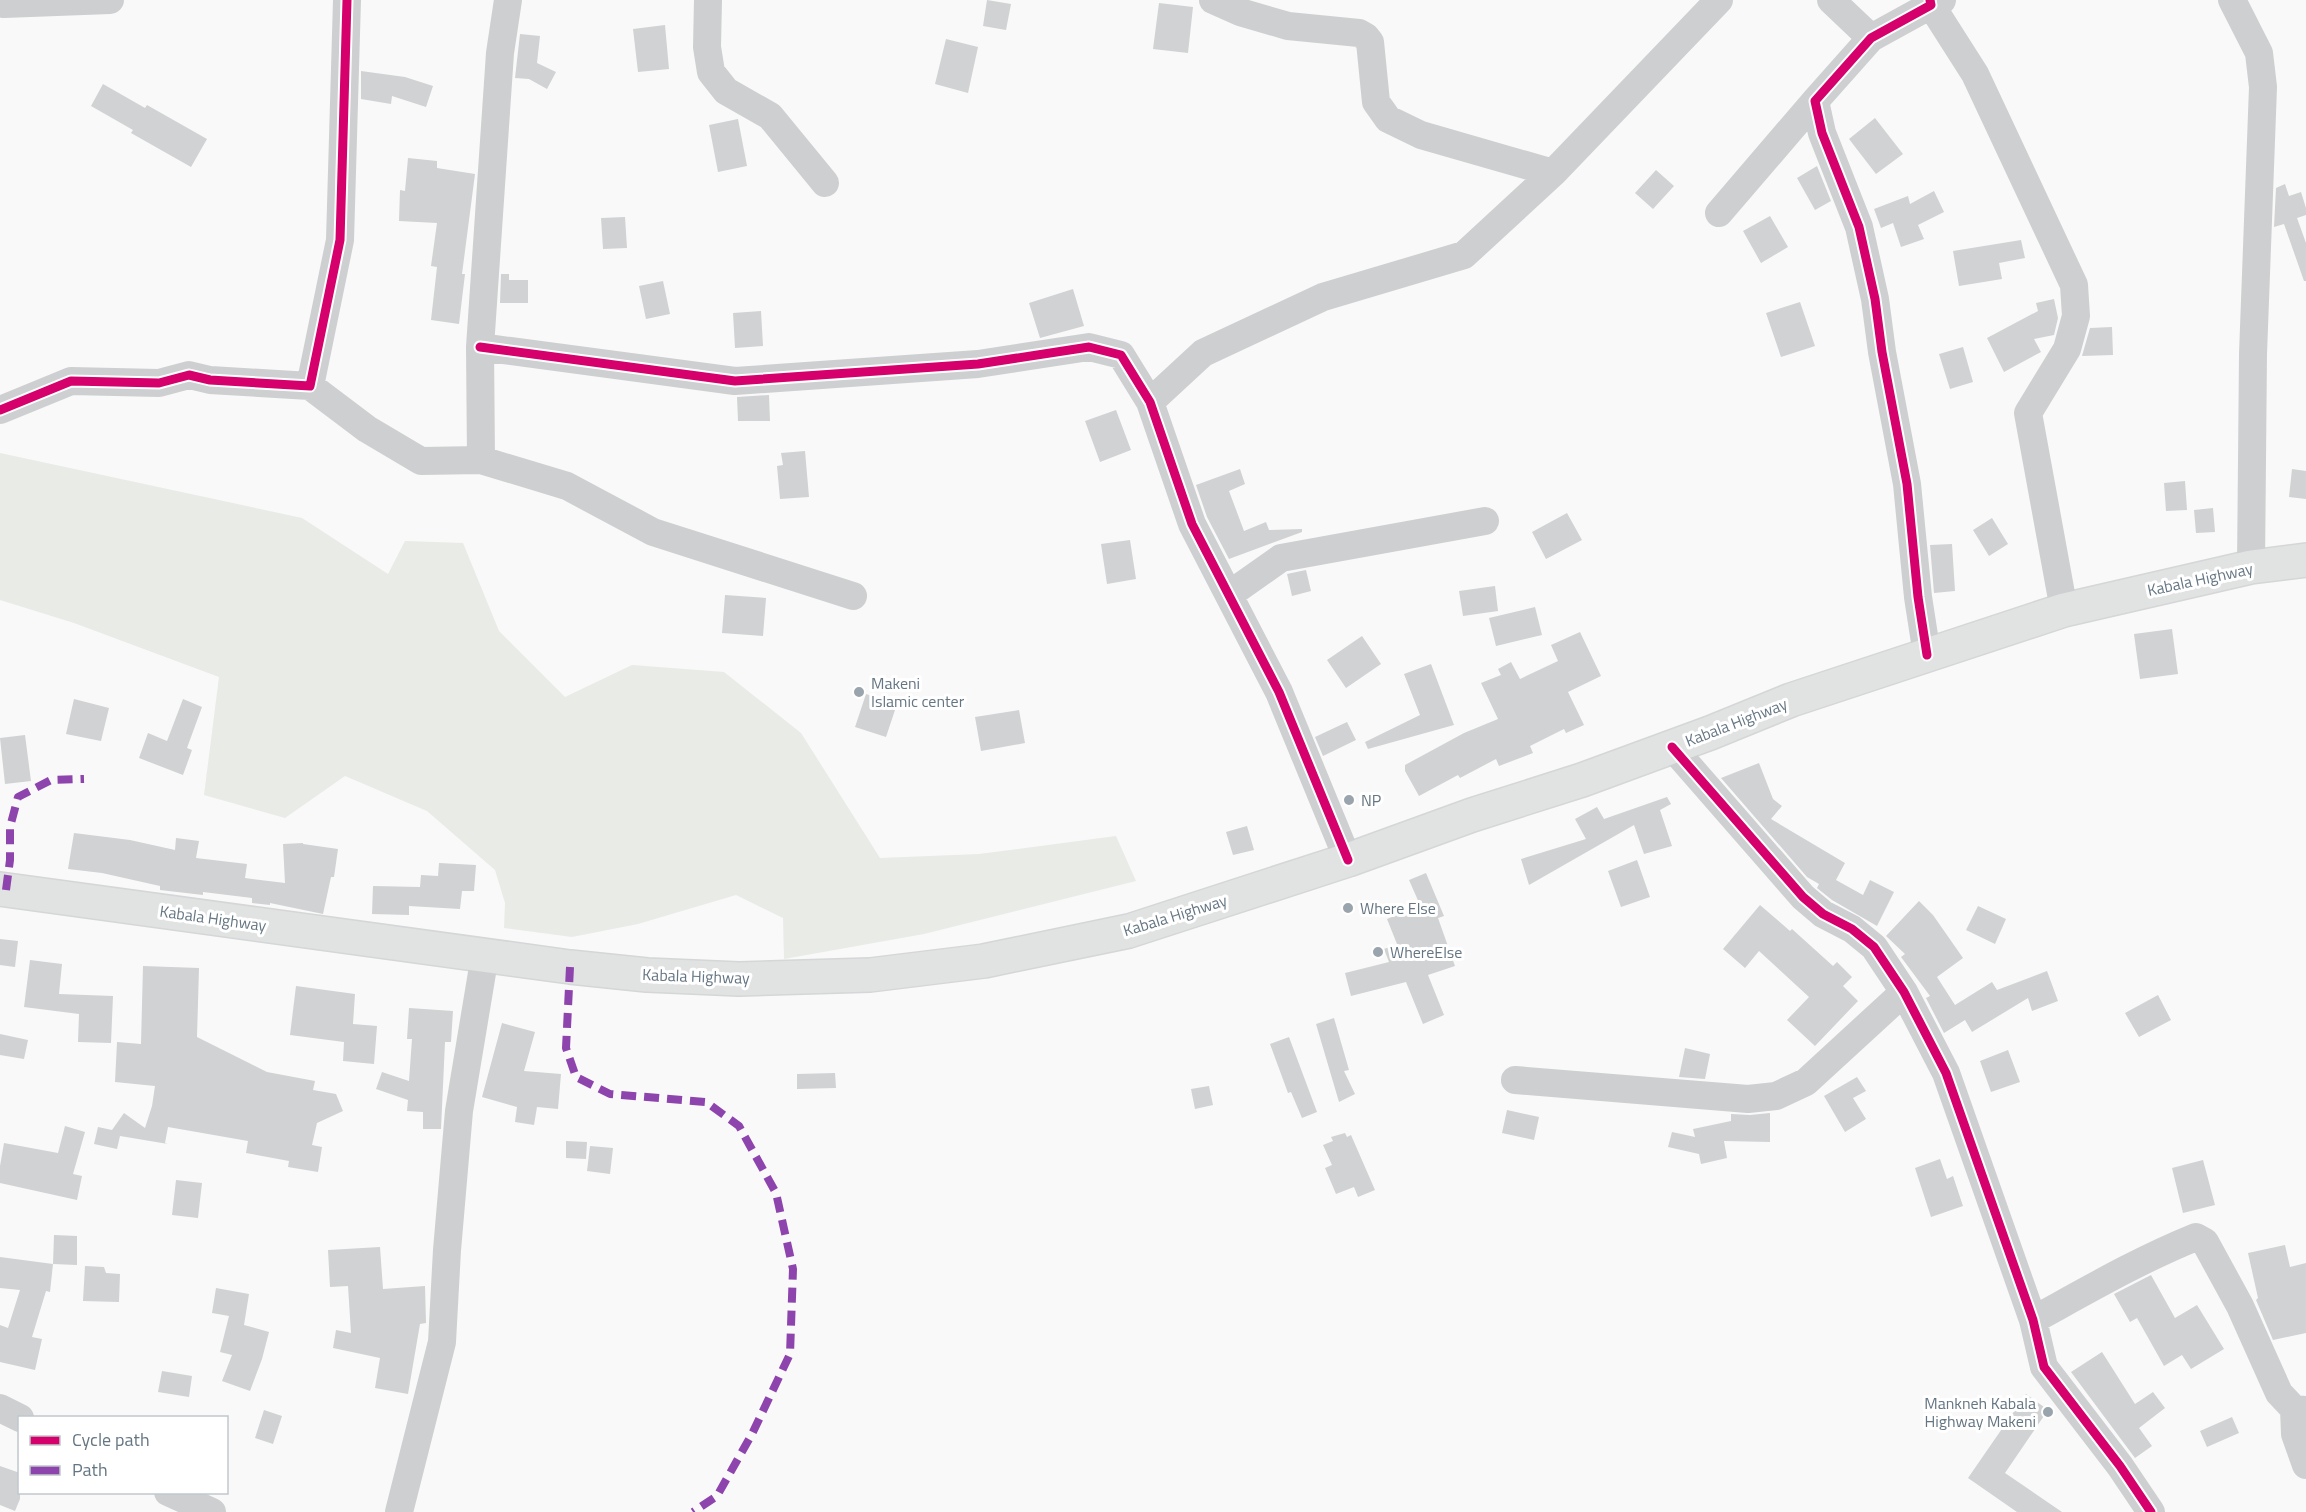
<svg xmlns="http://www.w3.org/2000/svg" width="2306" height="1512" font-family="'Titillium Web',sans-serif">
<style>
.green{fill:#e8ebe6}
.building{fill:#d0d2d3}
.lines{fill:none;stroke-linecap:round;stroke-linejoin:round}
.major-casing{stroke:#d5d6d7;stroke-width:36}
.minor{stroke:#cecfd0;stroke-width:28}
.major{stroke:#e1e2e2;stroke-width:33}
.quiet{stroke:#8e44ad;stroke-width:8;stroke-dasharray:15 8;stroke-linecap:butt}
.cycleway-casing{stroke:#fff;stroke-width:13}
.cycleway{stroke:#d6006c;stroke-width:9}
.poi-dot{fill:#99a4ac;stroke:#fff;stroke-width:2}
.labels{text-anchor:middle;stroke-width:6;stroke-linejoin:round;paint-order:stroke}
.street-label{font-size:16px;fill:#657683;stroke:#fff}
.poi-label{font-size:16px;fill:#657683;stroke:#fff;text-anchor:start}
</style>
<rect width="100%" height="100%" fill="#f9f9f9"/>
<!-- green -->
<path class="green" d="M0 453 302 518 388 574 405 541 463 543 499 631 565 697 632 665 724 672 801 733 880 858 979 854 1116 836 1136 881 924 934 784 959 783 918 736 895 638 924 572 937 504 928 505 903 495 870 427 811 345 776 285 818 204 795 219 677 74 623 0 600Z"/>
<!-- building -->
<path class="building" d="M987 0 1011 4 1006 30 983 26Z
M1159 3 1193 7 1188 53 1153 49Z
M665 25 669 69 638 72 633 29Z
M520 34 540 36 537 63 556 72 547 89 529 79 515 78Z
M946 39 978 47 968 93 935 84Z
M361 71 405 77 433 86 426 107 392 96 391 104 361 99Z
M103 84 145 108 147 105 207 139 191 167 131 133 133 130 91 106Z
M1875 118 1903 154 1876 174 1849 139Z
M738 119 747 166 718 172 709 125Z
M408 158 437 161V168L475 174 462 274H465L459 324 431 320 437 267 431 266 437 223 399 221 400 190 405 191Z
M1817 166 1831 201 1815 210 1797 178Z
M1656 170 1674 186 1653 209 1635 193Z
M2285 184 2289 196 2301 192 2306 208V215L2297 218 2306 243V281H2304L2284 224 2274 227 2276 188Z
M1934 191 1944 212 1918 225 1924 239 1901 247 1893 223 1881 228 1874 209 1908 196 1910 204Z
M1770 216 1788 247 1761 263 1743 231Z
M625 217 627 248 603 249 601 218Z
M2021 240 2025 258 1999 263 2002 279 1959 286 1953 251Z
M501 274H509V280H528V303H500Z
M663 281 670 314 646 319 639 286Z
M1073 289 1084 326 1040 338 1029 303Z
M2054 299 2058 318 2054 335 2034 339 2041 352 2004 372 1987 338 2038 311 2036 303Z
M1800 302 1815 346 1781 357 1766 313Z
M761 311 763 346 735 348 733 313Z
M2112 327 2113 355 2082 356 2090 328Z
M1963 347 1973 382 1950 389 1939 354Z
M769 395 770 421H738L737 397Z
M1116 410 1131 450 1100 462 1085 421Z
M805 451 809 497 780 499 777 466 783 465 781 453Z
M1240 469 1245 484 1229 491 1244 531 1266 522 1269 530 1302 529V532L1229 559 1207 517 1196 485Z
M2292 469 2306 471V499L2289 497Z
M2185 481 2187 510 2166 511 2164 483Z
M2213 508 2215 532 2196 533 2194 510Z
M1567 513 1582 540 1546 559 1532 532Z
M1992 518 2008 544 1989 556 1973 530Z
M1130 540 1136 579 1107 584 1101 544Z
M1952 544 1955 591 1934 593 1930 545Z
M1306 570 1311 591 1292 596 1287 574Z
M1495 586 1498 611 1463 616 1459 591Z
M725 595 766 598 763 636 722 633Z
M1535 607 1542 635 1496 646 1489 618Z
M2172 629 2178 674 2140 679 2134 634Z
M1580 632 1601 676 1568 692 1584 725 1566 733 1564 729 1530 746 1533 753 1499 766 1496 759 1460 778 1458 775 1419 796 1405 771V765L1464 733 1498 719 1481 683 1501 675 1498 669 1511 662 1520 679 1558 661 1551 645Z
M1362 636 1381 664 1346 688 1327 660Z
M1431 664 1454 725 1368 749 1365 742 1420 715 1404 674Z
M866 694 897 704 886 737 855 727Z
M74 699 109 708 101 741 66 734Z
M183 699 202 707 187 748 192 750 183 775 139 758 148 733 167 741Z
M1019 710 1025 743 981 751 975 717Z
M1347 722 1356 740 1323 756 1315 737Z
M25 735 31 781 5 784 0 738Z
M1759 763 1773 799 1782 806 1771 819 1845 863 1836 880 1863 895 1870 880 1894 892 1877 926 1832 900 1817 888 1819 884 1807 877 1721 778Z
M1667 797 1671 804 1660 810 1672 846 1644 854 1634 825 1529 885 1521 859 1586 839 1575 819 1597 807 1604 819Z
M1247 826 1254 850 1233 855 1226 832Z
M74 833 130 840 175 850 176 838 199 841 196 858 247 864 245 878 285 883 283 844 303 843V844L338 849 334 877H331L323 914 270 903V905L252 903V898L203 892V895L160 890V886L102 873 68 869Z
M1637 860 1650 897 1621 907 1608 871Z
M439 863 476 865 474 891H462L460 909 409 906V915L372 914 373 886 420 887 421 875 438 876Z
M1426 873 1444 916 1438 918 1455 966 1428 975 1444 1015 1423 1024 1406 982 1351 996 1345 973 1389 962 1384 949 1397 944 1387 919 1420 905 1409 880Z
M1919 901 1933 915 1963 958 1937 977 1955 1005 1992 982 1997 990 2047 971 2058 1001 2032 1011 2028 998 1972 1032 1965 1020 1944 1033 1926 998 1930 996 1901 957 1905 954 1886 936Z
M1760 905 1790 931 1792 929 1833 966 1837 962 1852 977 1843 986 1858 1001 1815 1046 1787 1020 1809 997 1759 951 1745 968 1723 949Z
M1978 906 2006 919 1995 944 1966 930Z
M0 939 18 941 15 967 0 965Z
M30 960 62 964 59 994 113 996 111 1043 78 1042 79 1014 24 1007Z
M143 966 199 968 197 1037 267 1072 315 1081 313 1090 336 1094 343 1111 317 1123 312 1145 322 1147 318 1172 288 1167 289 1161 246 1153 248 1141 168 1127 165 1143 168 1144 120 1136 117 1149 94 1144 98 1127 112 1130 124 1113 145 1128 152 1106 155 1086 115 1082 117 1042 141 1044Z
M296 986 355 994 353 1024 377 1026 374 1064 343 1061 344 1042 290 1035Z
M2158 995 2171 1020 2139 1037 2125 1013Z
M409 1008 453 1011 451 1042H445L441 1129H423V1112L407 1111 408 1100 376 1089 382 1072 409 1081 412 1039H407Z
M1334 1018 1349 1070 1344 1071 1355 1094 1339 1102 1316 1024Z
M502 1023 535 1032 524 1071 561 1074 558 1109 537 1107 534 1125 515 1122 517 1107 482 1097Z
M0 1034 28 1040 24 1059 0 1055Z
M1289 1037 1317 1112 1302 1118 1291 1092 1288 1093 1270 1044Z
M1685 1048 1710 1054 1705 1079 1679 1077Z
M2008 1050 2020 1082 1991 1092 1980 1061Z
M835 1073 836 1088 797 1089V1074Z
M1857 1077 1866 1091 1853 1098 1866 1119 1845 1132 1824 1096Z
M1209 1086 1213 1105 1195 1109 1191 1089Z
M1507 1110 1539 1117 1534 1140 1502 1133Z
M1770 1113V1142L1724 1141 1727 1158 1701 1164 1699 1154 1668 1147 1672 1132 1695 1137 1693 1129 1731 1121V1114L1750 1115Z
M65 1126 85 1132 73 1174 82 1176 77 1200 0 1183V1166L4 1143 58 1153Z
M1345 1133 1347 1137 1351 1135 1375 1190 1358 1197 1354 1187 1336 1194 1325 1168 1332 1165 1323 1145 1333 1141 1331 1137Z
M566 1141 587 1142 586 1159 566 1158Z
M590 1146 613 1148 610 1174 587 1171Z
M1940 1159 1947 1179 1953 1176 1963 1206 1931 1217 1915 1168Z
M2203 1160 2215 1205 2183 1213 2172 1168Z
M176 1180 202 1183 198 1218 172 1215Z
M54 1235 77 1236V1265L53 1264Z
M2285 1245 2290 1267 2306 1263V1333L2273 1340 2256 1300 2258 1298 2248 1253Z
M380 1247 383 1289 425 1286 426 1323 420 1324 408 1394 375 1388 380 1358 333 1348 336 1330 351 1333 348 1286 330 1287 328 1250Z
M0 1257 53 1264 50 1292 46 1291 32 1337 42 1339 35 1370 0 1362V1325L8 1328 20 1290 0 1288Z
M85 1266 104 1267 106 1273 120 1274 119 1302 83 1301Z
M2151 1275 2175 1318 2197 1305 2224 1349 2191 1369 2182 1355 2164 1366 2137 1318 2130 1322 2114 1294Z
M216 1288 249 1294 244 1325 269 1332 262 1359 250 1391 222 1381 232 1355 220 1352 229 1316 212 1313Z
M2102 1352 2135 1404 2153 1392 2165 1408 2139 1428 2152 1446 2135 1458 2071 1372Z
M162 1371 192 1376 189 1397 158 1392Z
M2026 1394 2048 1410 2005 1473 2062 1512H2017L1968 1478Z
M264 1410 282 1416 273 1444 255 1438Z
M2232 1417 2239 1433 2207 1447 2200 1431Z
M0 1466 20 1473V1499L15 1511 0 1505Z"/>
<g class="lines">
<defs>
<path id="major" d="M0 889 570 967 647 975 739 979 870 975 984 961 1129 931 1348 860 1472 815 1582 780 1710 733 1791 700 2064 610 2251 567 2306 560"/>
</defs>
<!-- major casing -->
<use href="#major" class="major-casing"/>
<!-- minor -->
<path class="minor" d="M708 0 707 47 711 72 726 91 770 116 825 183
M1213 0 1240 12 1288 26 1359 33 1366 37 1370 42 1376 102 1388 119 1421 135 1553 173
M1831 0 1871 38
M1942 0 1931 5 1975 74 2074 285 2076 316 2067 349 2028 413 2064 610
M2232 0 2259 53 2263 87 2253 354 2251 567
M4 4 110 0
M1719 213 1815 101
M480 347 735 381 978 364 1089 347 1121 355 1150 402 1192 524 1279 692 1348 860
M310 386 367 429 421 461 481 460 567 486 653 532 853 596
M1150 402 1203 353 1323 297 1464 255 1553 173 1719 0
M0 410 71 381 159 383 189 375 210 380 310 386 340 240 347 0
M481 460 480 347 500 53 508 0
M1230 594 1281 558 1485 521
M1927 655 1918 597 1907 484 1882 352 1875 299 1859 227 1822 133 1815 101 1871 38 1931 5 1930 0
M1672 747 1803 897 1823 914 1852 929 1874 947 1904 992 1946 1073 2033 1320 2044 1367 2120 1466 2151 1512
M1515 1080 1748 1099 1776 1096 1806 1082 1904 992
M2033 1320C2086 1291 2139 1260 2196 1237L2205 1242 2240 1306 2279 1393 2294 1409 2306 1410
M0 1408 20 1418
M2294 1409 2295 1434 2306 1465
M168 1492 212 1512
M399 1512 442 1342 447 1250 459 1111 485 955"/>
<!-- major -->
<use href="#major" class="major"/>
<!-- quiet -->
<path class="quiet" d="M6 890 10 860V827L18 797 51 780 84 779
M570 967 566 1048 576 1077 610 1094 706 1102 739 1126 776 1193 793 1269 790 1354 752 1434 717 1496 693 1512"/>
<defs>
<path id="cycleway" d="M480 347 735 381 978 364 1089 347 1121 355 1150 402 1192 524 1279 692 1348 860
M0 410 71 381 159 383 189 375 210 380 310 386 340 240 347 0
M1927 655 1918 597 1907 484 1882 352 1875 299 1859 227 1822 133 1815 101 1871 38 1931 5 1930 0
M1672 747 1803 897 1823 914 1852 929 1874 947 1904 992 1946 1073 2033 1320 2044 1367 2120 1466 2151 1512"/>
</defs>
<!-- cycleway casing -->
<use href="#cycleway" class="cycleway-casing"/>
<!-- cycleway -->
<use href="#cycleway" class="cycleway"/>
</g>
<!-- markers -->
<g class="poi-dot">
<circle cx="859" cy="692" r="6"/>
<circle cx="1349" cy="800" r="6"/>
<circle cx="1348" cy="908" r="6"/>
<circle cx="1378" cy="952" r="6"/>
<circle cx="2048" cy="1412" r="6"/>
</g>
<g class="labels">
<!-- street labels -->
<g class="street-label">
<text transform="translate(2200 579) rotate(-12)" y="6">Kabala Highway</text>
<text transform="translate(1736 722) rotate(-21)" y="6">Kabala Highway</text>
<text transform="translate(1175 915) rotate(-17)" y="6">Kabala Highway</text>
<text transform="translate(213 918) rotate(8)" y="6">Kabala Highway</text>
<text transform="translate(696 976) rotate(2)" y="6">Kabala Highway</text>
</g>
<!-- poi labels -->
<g class="poi-label">
<text x="871" y="689">Makeni<tspan x="871" dy="18">Islamic center</tspan></text>
<text x="1361" y="806">NP</text>
<text x="1360" y="914">Where Else</text>
<text x="1390" y="958">WhereElse</text>
<text x="2036" y="1409" text-anchor="end">Mankneh Kabala<tspan x="2036" dy="18">Highway Makeni</tspan></text>
</g>
</g>
<!-- legend -->
<rect x="18" y="1416" width="210" height="78" fill="#ffffff" stroke="#c1c8cd" stroke-width="1.5"/>
<rect x="30" y="1436" width="30" height="9" fill="#d6006c" stroke="#c1c8cd" stroke-width="1.5"/>
<text x="72" y="1446" font-size="18" fill="#657683">Cycle path</text>
<rect x="30" y="1466" width="30" height="9" fill="#8e44ad" stroke="#c1c8cd" stroke-width="1.5"/>
<text x="72" y="1476" font-size="18" fill="#657683">Path</text>
</svg>
